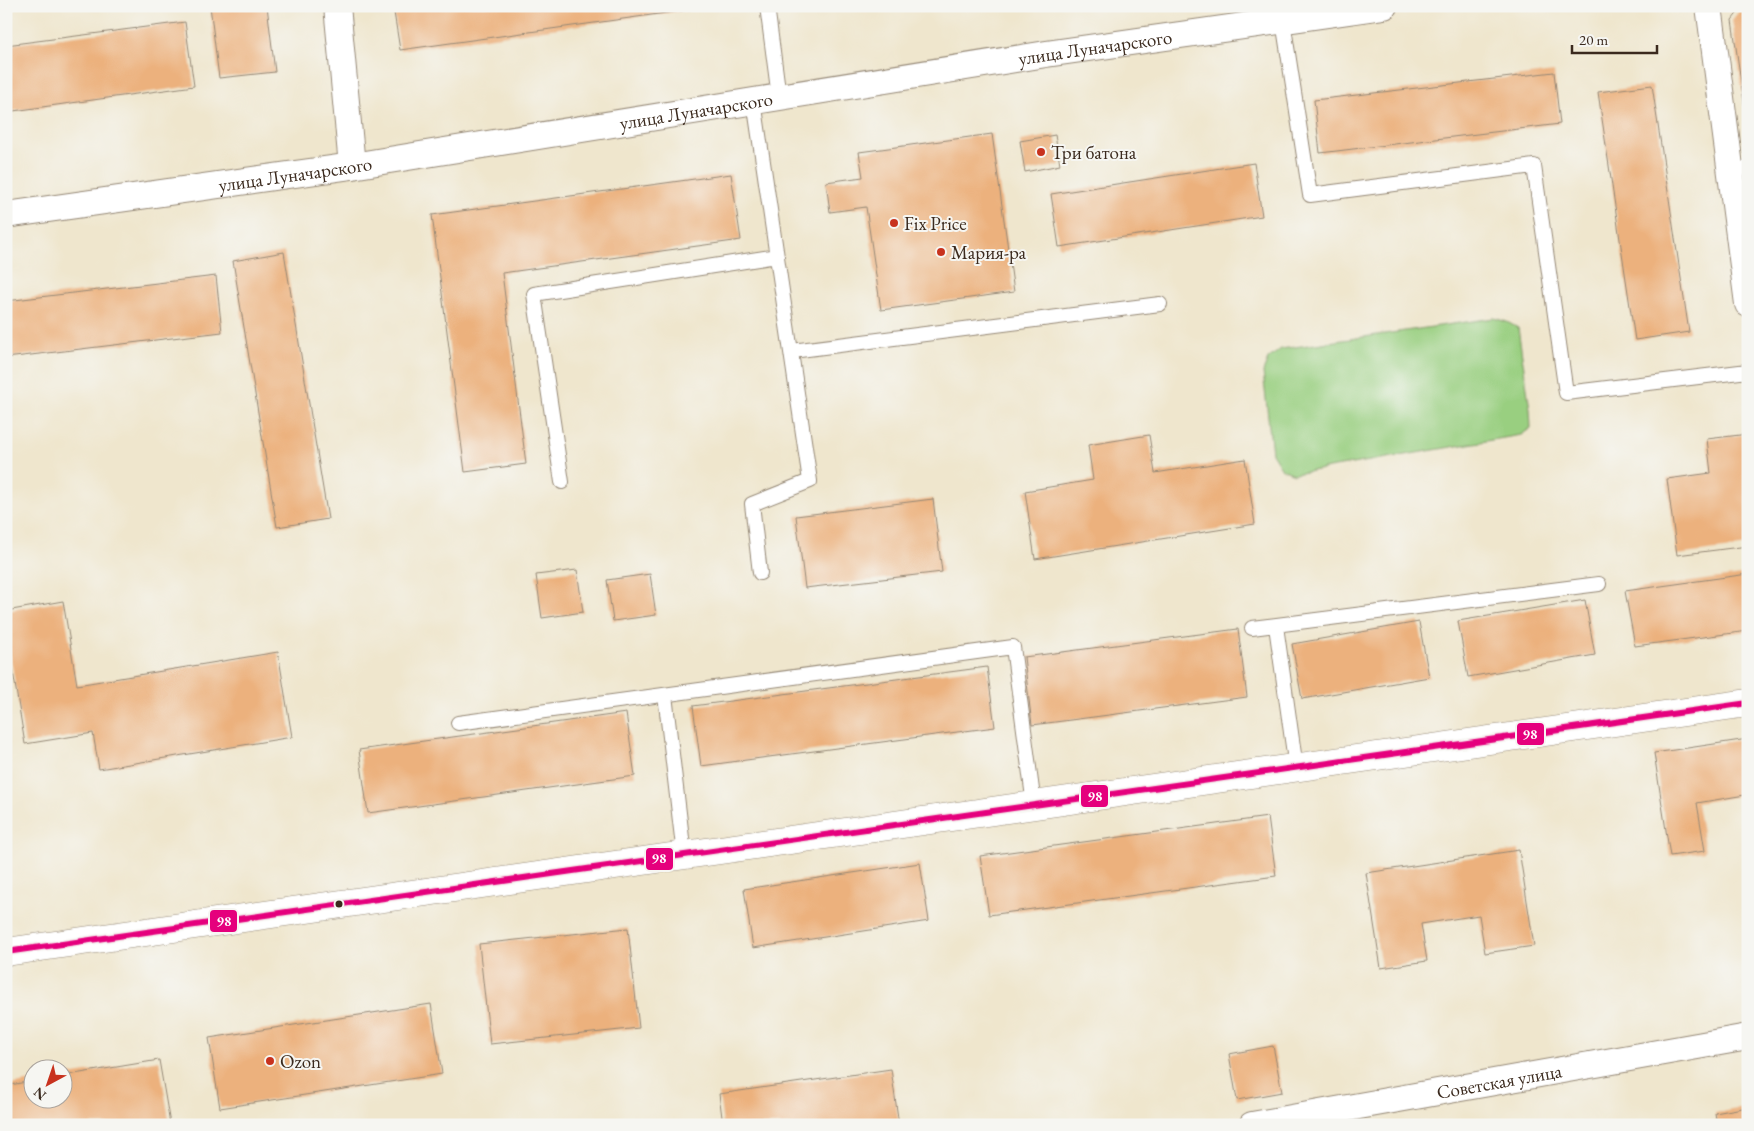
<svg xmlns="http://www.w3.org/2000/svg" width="1754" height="1131" font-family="'EB Garamond',serif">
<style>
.green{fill:#99cf80;stroke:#6a7c4f}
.building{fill:#ecb17d}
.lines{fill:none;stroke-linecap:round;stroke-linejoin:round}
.service-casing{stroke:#958876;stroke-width:16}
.minor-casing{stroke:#958876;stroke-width:28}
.tertiary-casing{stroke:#958876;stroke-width:29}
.service{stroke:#fff;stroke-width:14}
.minor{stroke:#fff;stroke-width:26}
.tertiary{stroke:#fff;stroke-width:28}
.bus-1-casing{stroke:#f6f6f2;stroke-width:10}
.bus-1{stroke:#e5007d;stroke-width:6}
.poi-dot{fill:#c8321e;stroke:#f6f6f2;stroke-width:2}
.bus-dot{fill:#3b2a1e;stroke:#f6f6f2;stroke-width:2}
.labels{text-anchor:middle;stroke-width:4;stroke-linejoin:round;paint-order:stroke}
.street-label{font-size:19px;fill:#3b2a1e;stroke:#f6f6f2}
.poi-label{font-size:19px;fill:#3b2a1e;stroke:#f6f6f2;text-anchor:start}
.line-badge{stroke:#f6f6f2;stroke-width:2}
.badge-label{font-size:14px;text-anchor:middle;font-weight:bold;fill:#fff}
</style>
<rect width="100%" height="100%" fill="#f6f6f2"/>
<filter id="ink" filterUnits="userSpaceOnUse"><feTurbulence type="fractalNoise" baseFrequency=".02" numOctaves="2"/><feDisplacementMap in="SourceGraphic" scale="10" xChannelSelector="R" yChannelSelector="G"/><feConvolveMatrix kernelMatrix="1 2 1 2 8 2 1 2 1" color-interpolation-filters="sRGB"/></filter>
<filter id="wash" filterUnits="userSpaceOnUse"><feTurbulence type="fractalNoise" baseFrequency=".0096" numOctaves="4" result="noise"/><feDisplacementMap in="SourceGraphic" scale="20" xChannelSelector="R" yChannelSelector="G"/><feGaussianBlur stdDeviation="1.12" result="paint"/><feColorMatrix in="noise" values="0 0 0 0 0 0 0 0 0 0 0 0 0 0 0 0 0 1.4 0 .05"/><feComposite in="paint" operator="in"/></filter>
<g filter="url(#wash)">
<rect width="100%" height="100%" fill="#efe6cd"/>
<!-- green -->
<path class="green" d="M1494 318 1507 322 1518 328 1530 409 1531 428 1521 435 1294 474 1282 469 1272 453 1263 372 1268 359 1281 349Z"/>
<g id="blocks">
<!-- building -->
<path class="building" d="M210 6H267L275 72 219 78Z
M393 6H709V7L400 50Z
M1743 6H1748L1747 123 1732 20Z
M185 22 194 86 6 112V45Z
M1554 72 1560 124 1320 153 1314 100Z
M1652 85 1689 332 1635 340 1598 92Z
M992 134 1014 292 881 310 866 207 830 212 826 182 863 177 859 152Z
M1055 135 1060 165 1025 172 1020 141Z
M1254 163 1262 216 1059 247 1051 194Z
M731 174 741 240 502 273 526 464 465 472 432 215Z
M284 252 328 519 277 527 233 261Z
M216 276 222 332 6 358V301Z
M1748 434V546L1677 555 1667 479 1711 473 1707 439Z
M1149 435 1155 473 1245 459 1255 524 1035 559 1025 491 1093 480 1088 445Z
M933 499 942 572 805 588 796 516Z
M577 570 583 612 542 618 536 575Z
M650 574 656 615 613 621 607 580Z
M1748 574V631L1635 646 1625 591Z
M1585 600 1595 655 1468 677 1458 621Z
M63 601 77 685 278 652 292 737 99 769 93 733 25 744 6 629V611Z
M1419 622 1429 677 1302 699 1292 644Z
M1238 629 1247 697 1032 725 1024 657Z
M987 667 995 727 701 766 693 706Z
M626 713 635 776 368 813 359 750Z
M1748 739V807L1745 795 1697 803 1705 851 1670 856 1654 753Z
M1268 817 1276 876 989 915 980 856Z
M1519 850 1534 946 1485 953 1479 915 1421 924 1427 961 1381 968 1366 873Z
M920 863 929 921 753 948 744 889Z
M628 928 639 1028 490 1044 479 944Z
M431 1004 442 1074 220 1108 209 1038Z
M1273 1046 1282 1092 1237 1100 1229 1054Z
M159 1060 170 1124 6 1125V1068L10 1085 32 1081V1098H62V1076Z
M891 1069 899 1125H723L719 1094Z
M1748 1107V1125H1717L1715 1113Z"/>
</g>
</g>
<g filter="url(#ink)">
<use href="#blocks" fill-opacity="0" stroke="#958876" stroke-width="1"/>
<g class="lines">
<defs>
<path id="service" d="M767 6 779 97
M1283 21 1310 195 1534 166 1566 393 1748 371
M754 101 810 481 752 504 760 573
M1730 171 1748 168
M792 351 1160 304
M562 482 534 294 777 256
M1276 626 1296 768
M1252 628 1599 584
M665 695 684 855
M458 723 1013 647 1034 805"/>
<g id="minor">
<path d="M337 6 352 166"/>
<path d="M1709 6 1748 304"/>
<path id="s1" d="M6 215 352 166 1046 54 1384 6"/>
<path id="s2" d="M1252 1125 1748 1037"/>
</g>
<path id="tertiary" d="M6 952 1748 703"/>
</defs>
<!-- service casing -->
<use href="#service" class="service-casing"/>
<!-- minor casing -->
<use href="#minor" class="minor-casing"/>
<!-- tertiary casing -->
<use href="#tertiary" class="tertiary-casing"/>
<!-- service -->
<use href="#service" class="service"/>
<!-- minor -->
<use href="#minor" class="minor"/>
<!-- tertiary -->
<use href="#tertiary" class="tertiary"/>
<defs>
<path id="bus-1" d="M6 952 1748 703"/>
</defs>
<!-- bus-1 casing -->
<use href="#bus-1" class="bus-1-casing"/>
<!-- bus-1 -->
<use href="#bus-1" class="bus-1"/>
</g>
</g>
<!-- markers -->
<g class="poi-dot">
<circle cx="1041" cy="152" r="5"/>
<circle cx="894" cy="223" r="5"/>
<circle cx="941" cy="252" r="5"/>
<circle cx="270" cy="1061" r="5"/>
</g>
<circle class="bus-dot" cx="339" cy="904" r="4.5"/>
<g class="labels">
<!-- street labels -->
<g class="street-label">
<text dy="7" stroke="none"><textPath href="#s1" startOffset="1102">улица Луначарского</textPath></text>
<text dy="7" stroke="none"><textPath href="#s1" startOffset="698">улица Луначарского</textPath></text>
<text dy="7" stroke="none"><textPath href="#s1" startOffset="292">улица Луначарского</textPath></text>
<text dy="7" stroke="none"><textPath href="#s2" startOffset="251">Советская улица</textPath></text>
</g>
<!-- poi labels -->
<g class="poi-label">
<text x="1051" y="159">Три батона</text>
<text x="904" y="230">Fix Price</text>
<text x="951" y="259">Мария-ра</text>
<text x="280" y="1068">Ozon</text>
</g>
</g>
<g class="line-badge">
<rect x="1516" y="722" width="29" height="24" rx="5" fill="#e5007d"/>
<rect x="1080" y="784" width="29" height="24" rx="5" fill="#e5007d"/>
<rect x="645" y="847" width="29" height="24" rx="5" fill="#e5007d"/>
<rect x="209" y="909" width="29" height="24" rx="5" fill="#e5007d"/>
</g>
<g class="badge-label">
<text x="1530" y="739">98</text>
<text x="1095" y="801">98</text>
<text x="659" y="863">98</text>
<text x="224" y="926">98</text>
</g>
<!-- margin -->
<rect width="1754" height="1131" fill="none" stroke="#f6f6f2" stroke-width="25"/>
<!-- north arrow -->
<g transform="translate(48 1084) rotate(220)"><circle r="24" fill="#f6f6f2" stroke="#aba49d"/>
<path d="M0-4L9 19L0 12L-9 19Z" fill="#c8321e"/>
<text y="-8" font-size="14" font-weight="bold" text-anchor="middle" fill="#3b2a1e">N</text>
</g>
<!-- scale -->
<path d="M1572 45v8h85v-8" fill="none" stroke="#3b2a1e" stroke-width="2.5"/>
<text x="1579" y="45" font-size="15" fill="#3b2a1e" stroke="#f6f6f2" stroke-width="4" paint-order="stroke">20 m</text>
</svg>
